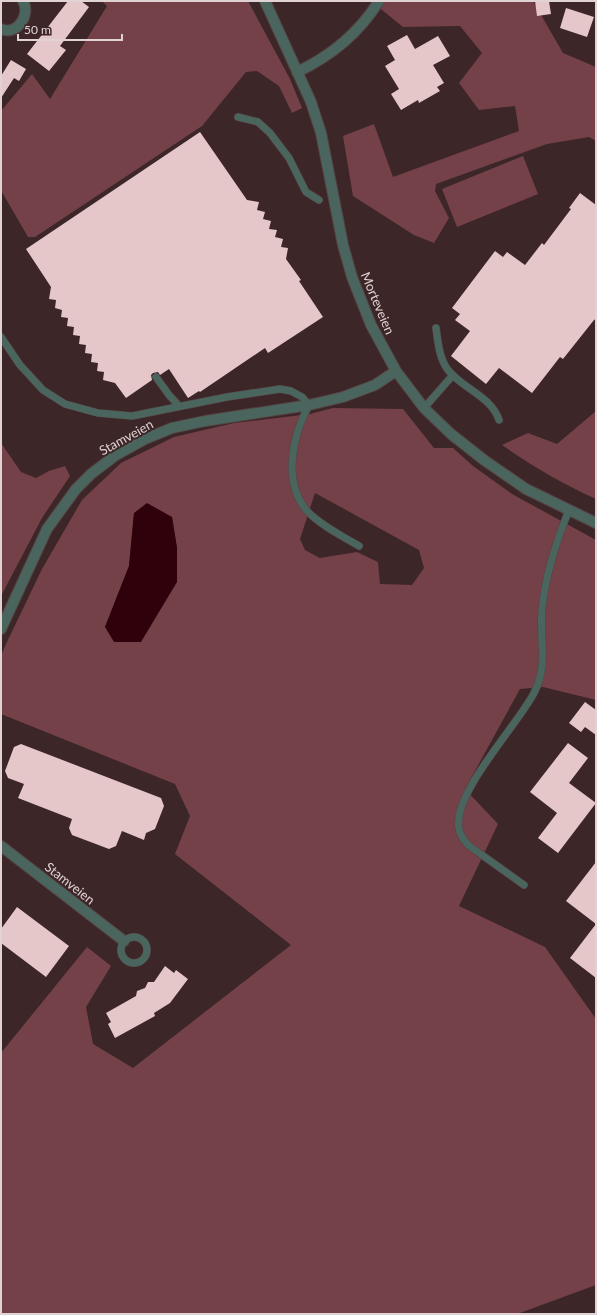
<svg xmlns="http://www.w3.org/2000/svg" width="597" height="1315" font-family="Lato,sans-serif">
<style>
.green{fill:#754148;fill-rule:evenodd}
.water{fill:#2e010b}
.building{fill:#e5c7c9}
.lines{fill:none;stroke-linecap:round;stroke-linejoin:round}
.service-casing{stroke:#564243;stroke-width:8}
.minor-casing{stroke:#564243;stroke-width:12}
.service{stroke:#4a655e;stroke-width:7}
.minor{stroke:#4a655e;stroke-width:10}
.labels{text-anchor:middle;stroke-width:4;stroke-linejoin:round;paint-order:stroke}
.street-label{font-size:13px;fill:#e1d2d3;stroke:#3c2628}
</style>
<rect width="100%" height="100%" fill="#3c2628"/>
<!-- green -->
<path class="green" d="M102 1H248L290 79 302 108 292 113 279 86 257 71 246 72 202 126 35 237H28L2 192H1V111L32 74 50 99 107 6Z
M371 1H533L563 53 596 67V141L589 137 547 144 436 184 435 191 449 218 434 243 414 235 353 196 343 136 374 124 393 177 519 131 515 106 479 110 459 83 482 53 460 26 403 27Z
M523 156 538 194 457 227 442 189Z
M333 408 403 409 434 448H453L473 466 512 494 596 540V700L543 687 520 689 465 789 498 824 459 906 545 947 596 1019V1285L517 1314H1V1053L87 947 111 966 86 1007 93 1044 133 1068 291 945 175 854 190 816 175 784 1 714V656L6 644 42 569 82 500 121 463 174 437 234 423 310 414ZM315 493 419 550 424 568 412 585 380 584 378 562 357 552 320 558 305 550 300 539ZM134 513 172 517 177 548V582L105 627 129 566Z
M596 411V499C563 484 532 466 502 445L528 433 557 444Z
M1 443 21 472 36 478 49 471 65 466 70 476 42 518 1 596Z"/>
<!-- water -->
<path class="water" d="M147 503 172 517 177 548V582L141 642H114L105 627 129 566 134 513Z"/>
<!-- building -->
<path class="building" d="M68 1H81L89 7 60 46 66 50 49 71 27 54Z
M535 1H549L551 14 537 16Z
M566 8 594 17 587 37 560 28Z
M407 35 415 49 438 36 450 56 433 65 444 83 437 87 440 91 419 103 418 100 401 110 391 94 399 89 385 66 395 60 387 46Z
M11 60 26 69 19 81 14 78 1 98V76Z
M200 132 247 200 259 202 257 210 265 212 263 219 271 221 269 229 277 230 275 237 283 239 281 247 288 248 286 259 301 280 299 281 323 317 268 353 265 348 200 392 199 391 188 398 169 369 160 375 158 372 153 373 151 375 152 380 126 398 115 383 103 380 104 372 97 371 98 363 91 362 92 354 85 353 86 345 79 344 80 336 73 335 74 327 67 326 68 318 61 317 62 310 55 308 56 300 49 299 51 287 26 249Z
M580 193 596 205V319L594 320 563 359 560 357 532 393 499 368 486 384 451 356 470 331 455 320 460 314 452 308 495 251 503 257 507 252 525 265 542 243 544 245 571 209 569 208Z
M585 702 596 710V735L585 727 581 732 569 723Z
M568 743 588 758 569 783 596 803 558 853 538 838 557 813 530 792Z
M21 744 161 798 164 806 155 829 146 833 144 840 122 831 116 846 109 849 72 835 69 828 72 819 18 798 24 784 8 778 5 771 14 747Z
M596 862V978L570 958 596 924 566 901Z
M17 907 69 946 46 977 1 943V929Z
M165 966 174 973 176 970 188 979 170 1003 154 1013 155 1016 115 1038 108 1024 111 1022 106 1013 136 996 137 991 145 988 148 982H154Z"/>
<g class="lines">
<defs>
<path id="service" d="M238 117 258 122 270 133 289 158 306 192 319 200
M436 328C438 342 439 358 448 370 463 389 491 396 499 420
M1 337 20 365 43 390 65 404 98 413 132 416 227 397 280 389 291 391 302 397 309 405C292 436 282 483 308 512 322 526 342 536 359 546
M156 377 169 395 179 406
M424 408 453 375
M524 885 468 845C464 840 460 836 459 829 452 793 517 726 534 693 549 663 539 640 542 610 545 576 556 542 569 510
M121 950a13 13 0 1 1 26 0a13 13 0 1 1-26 0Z"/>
<path id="minor" d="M265 1 311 102 321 133 343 245 352 277 371 325 396 371 424 408 451 434 484 460 526 489 596 523
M1 29C17 36 31 15 23 1
M297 72C331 56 359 33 379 1
M1 629 47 529 76 489 91 474 116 455 145 439 172 428 205 421 309 405 343 397 375 385 396 371
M1 846 124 941"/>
</defs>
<!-- service casing -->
<use href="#service" class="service-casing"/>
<!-- minor casing -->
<use href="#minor" class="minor-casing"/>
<!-- service -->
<use href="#service" class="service"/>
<!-- minor -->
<use href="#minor" class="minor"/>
</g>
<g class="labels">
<!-- street labels -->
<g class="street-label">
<text transform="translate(378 303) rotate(67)" y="5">Morteveien</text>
<text transform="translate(126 437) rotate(-29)" y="5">Stamveien</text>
<text transform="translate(70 883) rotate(38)" y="5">Stamveien</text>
</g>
</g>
<!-- border -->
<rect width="597" height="1315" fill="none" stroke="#e1d2d3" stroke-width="4"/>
<!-- scale -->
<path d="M18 34v6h104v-6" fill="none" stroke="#e1d2d3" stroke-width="2"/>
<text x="24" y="34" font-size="12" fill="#e1d2d3" stroke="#3c2628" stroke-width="3" paint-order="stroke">50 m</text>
</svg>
